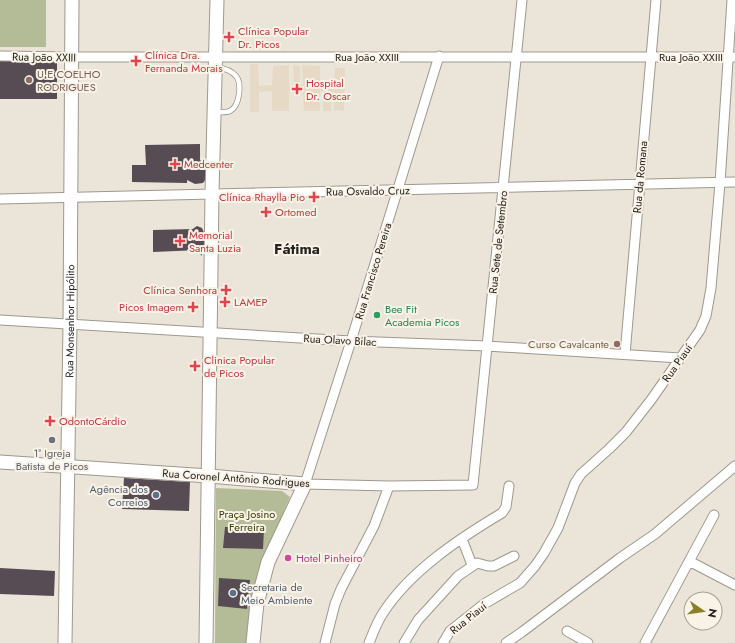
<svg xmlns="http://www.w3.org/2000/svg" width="735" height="643" font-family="Jost,sans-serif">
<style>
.medical{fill:#e6dac6}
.green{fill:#b4bc97}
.building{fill:#574c53}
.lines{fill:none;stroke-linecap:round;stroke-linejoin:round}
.lane-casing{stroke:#9e988d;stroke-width:6}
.street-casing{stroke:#9e988d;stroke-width:11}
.secondary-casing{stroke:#9e988d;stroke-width:15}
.lane{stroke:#fff;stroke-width:4.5}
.street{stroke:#fff;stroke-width:9}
.secondary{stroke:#fff;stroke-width:13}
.health-dot{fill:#e0444e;stroke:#f9f2e6;stroke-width:1.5}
.education-dot{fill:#8d6e63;stroke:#f9f2e6;stroke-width:1.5}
.leisure-dot{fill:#2e9e5b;stroke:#f9f2e6;stroke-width:1.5}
.worship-dot{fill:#6b7280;stroke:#f9f2e6;stroke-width:1.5}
.service-dot{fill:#5c6f8a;stroke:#f9f2e6;stroke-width:1.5}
.hotel-dot{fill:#d1479c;stroke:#f9f2e6;stroke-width:1.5}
.labels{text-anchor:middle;stroke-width:4;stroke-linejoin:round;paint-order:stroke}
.health-label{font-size:11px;fill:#be3a42;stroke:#f9f2e6;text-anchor:start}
.street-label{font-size:11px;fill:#25231f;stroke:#f9f2e6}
.education-label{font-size:11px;fill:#785e54;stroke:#f9f2e6;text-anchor:start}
.leisure-label{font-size:11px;fill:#27864d;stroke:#f9f2e6;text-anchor:start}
.worship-label{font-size:11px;fill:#5b616d;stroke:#f9f2e6}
.service-label{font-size:11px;fill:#4e5e75;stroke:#f9f2e6;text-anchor:end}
.park-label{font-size:11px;fill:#343b01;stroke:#f9f2e6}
.hotel-label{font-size:11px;fill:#b23c85;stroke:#f9f2e6;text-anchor:start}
.district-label{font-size:15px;font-weight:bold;fill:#25231f;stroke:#f9f2e6}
</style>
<rect width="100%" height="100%" fill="#ebe5d9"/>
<!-- medical -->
<path class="medical" d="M250 64H258L259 86 272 85 273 66 289 65V86H294L293 65 300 66V85H303L302 65 320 66V84H334L335 68H345L344 111 334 110V92H331V111H323V91H320V111H304L303 91H289V111H272V91L259 92V112H250Z"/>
<!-- green -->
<path class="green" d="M0 0H46V47H0Z
M216 488 282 491 290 497 261 566 253 590 246 643H215Z"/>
<!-- building -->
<path class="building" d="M0 60 57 61V99H0Z
M200 144V160L206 166V179L203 183 195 184 187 180V183L132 182V165H146L145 145Z
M197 226 202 228 205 235V249L201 256 200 250 153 252V230L193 229 194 228Z
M124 478 190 482 189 511 122 509Z
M236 524H250L249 528 264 529 263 549 223 548 225 527H236Z
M0 568 55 571 54 596 0 594Z
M219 578 250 580 247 609 218 606Z"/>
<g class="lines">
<defs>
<path id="lane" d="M215 112C219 112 226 113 230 111 240 106 242 83 236 76 231 70 223 68 216 67"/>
<path id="street" d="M0 56 72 57H735
M439 56 351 341 305 484 389 486 473 485 522 0
M0 199 735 182
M0 320 351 341 487 346 680 358
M625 354 656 0
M462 539 472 565
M689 561 735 585
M567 631 588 643
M325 643 335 604 341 589 374 526 389 486
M369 643C373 633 377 622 383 613 410 571 460 538 502 513L506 507 509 486
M404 643 418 620 458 576 477 563 488 566H494L514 556
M443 643 450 631 484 604 520 583 535 566 544 553 558 528 575 483 581 474 609 449 626 432 651 400 700 330 706 316 711 288 720 183 732 0
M506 643 522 632 620 558 655 534 735 466
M645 643 714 515"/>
<g id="secondary">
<path d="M0 462 209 476 305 484 268 562 257 603 253 643"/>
<path id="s1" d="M65 643 70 325 72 0"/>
<path d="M206 643 212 193 217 0"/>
</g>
</defs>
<!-- lane casing -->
<use href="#lane" class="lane-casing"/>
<!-- street casing -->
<use href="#street" class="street-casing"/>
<!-- secondary casing -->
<use href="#secondary" class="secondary-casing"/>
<!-- lane -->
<use href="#lane" class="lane"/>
<!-- street -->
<use href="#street" class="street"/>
<!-- secondary -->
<use href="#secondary" class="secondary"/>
</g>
<!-- markers -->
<g class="health-dot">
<path d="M227 31h4v4h4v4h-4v4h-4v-4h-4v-4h4z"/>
<path d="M134 55h4v4h4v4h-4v4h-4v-4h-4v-4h4z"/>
<path d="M295 83h4v4h4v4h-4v4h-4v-4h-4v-4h4z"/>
<path d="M173 158h4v4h4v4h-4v4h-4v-4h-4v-4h4z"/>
<path d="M312 191h4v4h4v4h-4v4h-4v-4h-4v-4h4z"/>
<path d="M264 206h4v4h4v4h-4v4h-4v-4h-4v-4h4z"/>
<path d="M178 235h4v4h4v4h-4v4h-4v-4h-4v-4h4z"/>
<path d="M224 284h4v4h4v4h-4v4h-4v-4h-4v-4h4z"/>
<path d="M223 296h4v4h4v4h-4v4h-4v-4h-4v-4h4z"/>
<path d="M191 301h4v4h4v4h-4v4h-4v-4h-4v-4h4z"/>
<path d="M193 360h4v4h4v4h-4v4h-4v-4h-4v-4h4z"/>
<path d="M48 415h4v4h4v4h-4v4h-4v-4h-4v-4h4z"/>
</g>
<g class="education-dot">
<circle cx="29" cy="80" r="4"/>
<circle cx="617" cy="344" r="4"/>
</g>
<circle class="leisure-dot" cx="377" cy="315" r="4"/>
<circle class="worship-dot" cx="52" cy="440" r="4"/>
<g class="service-dot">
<circle cx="156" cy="495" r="4"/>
<circle cx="233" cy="593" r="4"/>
</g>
<circle class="hotel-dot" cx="288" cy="558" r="4"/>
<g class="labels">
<!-- health labels -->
<g class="health-label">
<text x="238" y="35">Clínica Popular<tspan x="238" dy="13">Dr. Picos</tspan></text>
<text x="145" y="59">Clínica Dra.<tspan x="145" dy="13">Fernanda Morais</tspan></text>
<text x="306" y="87">Hospital<tspan x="306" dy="13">Dr. Oscar</tspan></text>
<text x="184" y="168">Medcenter</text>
<text x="305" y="201" text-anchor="end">Clínica Rhaylla Pio</text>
<text x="275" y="216">Ortomed</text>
<text x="189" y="239">Memorial<tspan x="189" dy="13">Santa Luzia</tspan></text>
<text x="217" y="294" text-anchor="end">Clínica Senhora</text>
<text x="234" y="306">LAMEP</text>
<text x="184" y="311" text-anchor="end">Picos Imagem</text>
<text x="204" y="364">Clinica Popular<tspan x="204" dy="13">de Picos</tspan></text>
<text x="59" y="425">OdontoCárdio</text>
</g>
<!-- street labels -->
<g class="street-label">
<text transform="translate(44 57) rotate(1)" y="4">Rua João XXIII</text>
<text x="367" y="61">Rua João XXIII</text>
<text x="691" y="61">Rua João XXIII</text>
<text transform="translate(640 177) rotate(-85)" y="4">Rua da Romana</text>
<text transform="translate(368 191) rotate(-1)" y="4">Rua Osvaldo Cruz</text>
<text transform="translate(498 242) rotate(-84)" y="4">Rua Sete de Setembro</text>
<text transform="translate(373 271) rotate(-73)" y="4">Rua Francisco Pereira</text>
<text dy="4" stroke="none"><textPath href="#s1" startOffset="322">Rua Monsenhor Hipólito</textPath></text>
<text transform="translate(340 340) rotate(3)" y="4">Rua Olavo Bilac</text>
<text transform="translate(677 363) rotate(-55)" y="4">Rua Piauí</text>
<text transform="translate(236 478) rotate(4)" y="4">Rua Coronel Antônio Rodrigues</text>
<text transform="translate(468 618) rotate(-39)" y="4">Rua Piauí</text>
</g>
<!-- education labels -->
<g class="education-label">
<text x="37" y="78">U.E COELHO<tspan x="37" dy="13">RODRIGUES</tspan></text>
<text x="609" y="348" text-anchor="end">Curso Cavalcante</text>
</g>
<!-- leisure labels -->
<g class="leisure-label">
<text x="385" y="313">Bee Fit<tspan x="385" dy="13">Academia Picos</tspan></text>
</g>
<!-- worship labels -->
<g class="worship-label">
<text x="52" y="457">1ª Igreja<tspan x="52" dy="13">Batista de Picos</tspan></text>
</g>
<!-- service labels -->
<g class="service-label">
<text x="148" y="493">Agência dos<tspan x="148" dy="13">Correios</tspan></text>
<text x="241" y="591" text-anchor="start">Secretaria de<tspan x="241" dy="13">Meio Ambiente</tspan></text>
</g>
<!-- park labels -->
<g class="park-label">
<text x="247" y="518">Praça Josino<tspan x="247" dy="13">Ferreira</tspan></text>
</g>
<!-- hotel labels -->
<g class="hotel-label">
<text x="296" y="562">Hotel Pinheiro</text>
</g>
<!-- district labels -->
<g class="district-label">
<text x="297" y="254">Fátima</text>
</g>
</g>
<!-- north arrow -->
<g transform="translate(703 611) rotate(103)"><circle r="19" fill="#f9f2e6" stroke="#a49f96"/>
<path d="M0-3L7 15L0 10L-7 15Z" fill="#8c8027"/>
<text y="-6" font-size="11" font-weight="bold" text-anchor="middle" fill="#25231f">N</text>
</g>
</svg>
